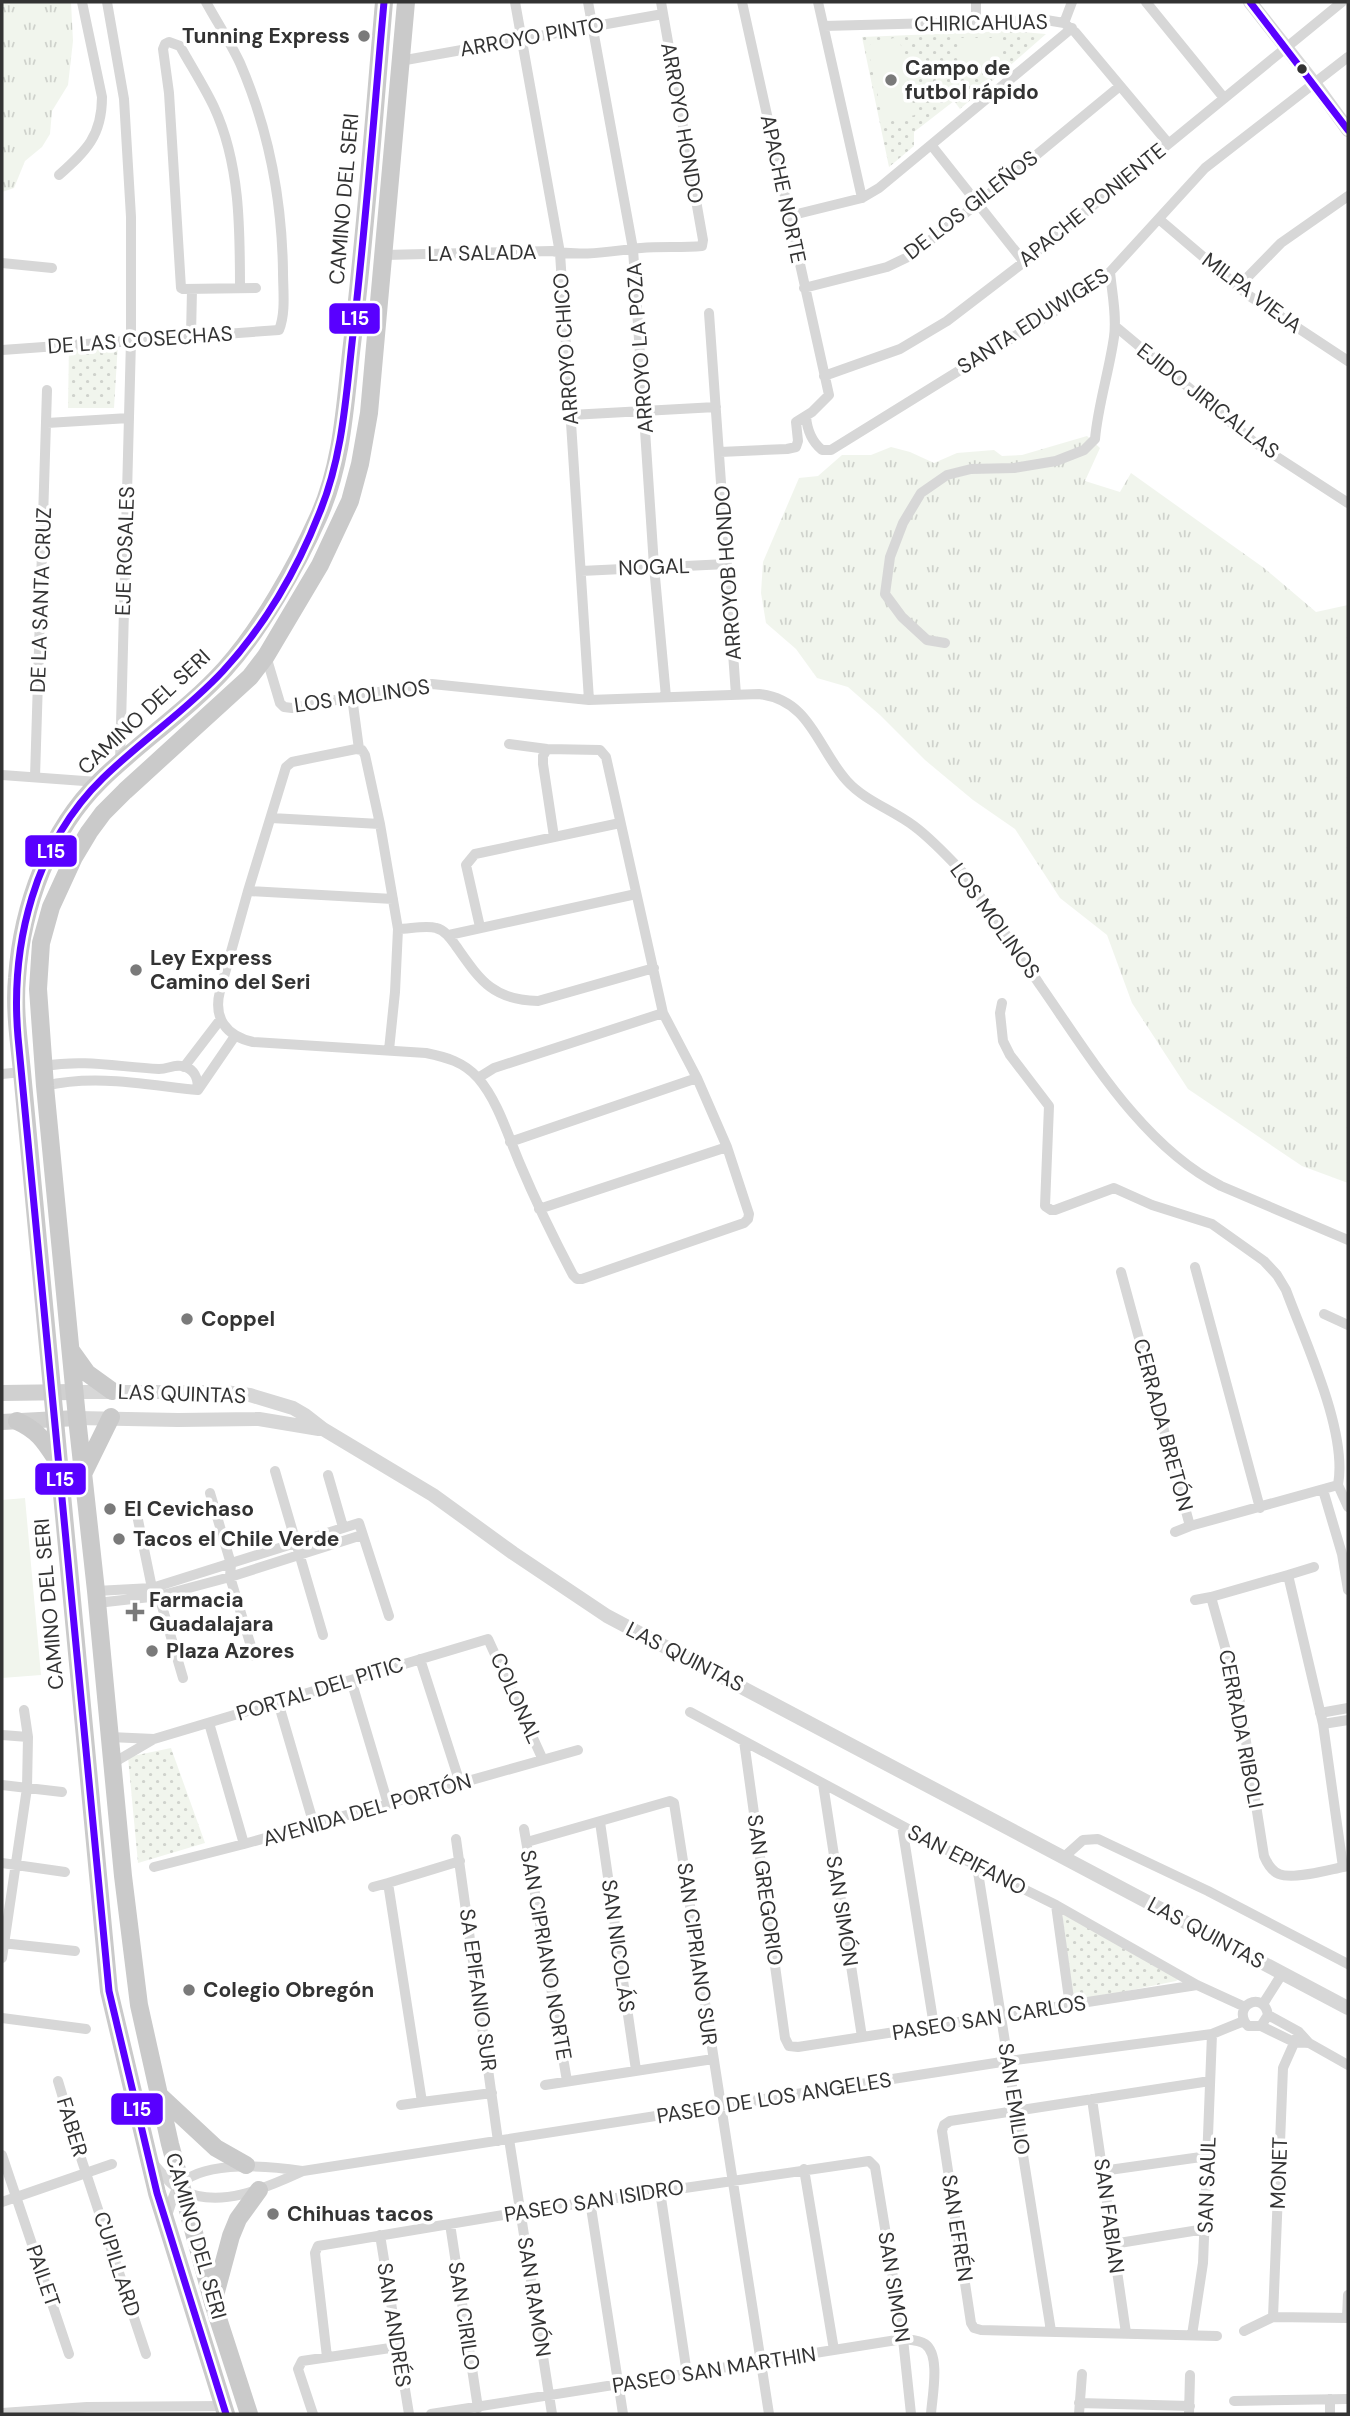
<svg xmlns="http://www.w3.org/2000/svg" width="1350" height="2416" font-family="'DM Sans',sans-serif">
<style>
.grass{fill:url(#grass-tufts)}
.park{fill:url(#park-dots)}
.pitch{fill:#f1f5ed}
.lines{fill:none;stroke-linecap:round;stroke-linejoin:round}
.minor{stroke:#d7d7d7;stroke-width:10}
.tertiary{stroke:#d7d7d7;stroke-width:14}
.secondary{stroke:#d0d0d0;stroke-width:16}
.primary{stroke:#cacaca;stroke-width:18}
.bus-1-casing{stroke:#fff;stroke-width:12}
.bus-1{stroke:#5900ff;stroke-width:7}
.poi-dot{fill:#7a7a7a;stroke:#fff;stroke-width:2.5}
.bus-dot{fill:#333;stroke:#fff;stroke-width:2.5}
.labels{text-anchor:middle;stroke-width:7;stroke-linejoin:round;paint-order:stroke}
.street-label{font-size:21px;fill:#333;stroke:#fff}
.poi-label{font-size:21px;font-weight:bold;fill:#333;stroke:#fff;text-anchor:start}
.line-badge{stroke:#fff;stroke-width:2.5}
.badge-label{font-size:19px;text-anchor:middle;font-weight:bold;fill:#fff}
</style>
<defs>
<pattern id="grass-tufts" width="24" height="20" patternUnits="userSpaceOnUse" patternTransform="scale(1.75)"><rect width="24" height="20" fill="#f1f5ed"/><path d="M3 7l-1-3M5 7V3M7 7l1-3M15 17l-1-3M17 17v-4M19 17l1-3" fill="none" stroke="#cfd2cc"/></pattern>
<pattern id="park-dots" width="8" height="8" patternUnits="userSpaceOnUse" patternTransform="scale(1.75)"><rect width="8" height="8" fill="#f1f5ed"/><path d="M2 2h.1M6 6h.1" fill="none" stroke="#cfd2cc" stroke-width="1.8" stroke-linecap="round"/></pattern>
</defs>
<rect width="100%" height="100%" fill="#fff"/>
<!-- grass -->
<path class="grass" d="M2 2H71L73 41 68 85 52 111 50 134 42 147 25 161 14 188 2 192Z
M1087 436 1100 448 1085 481 1120 492 1131 473 1264 568 1316 612 1348 605V1183L1302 1166 1188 1089 1132 1003 1107 935 1060 898 1015 829 973 800 925 760 880 715 848 687 817 678 796 649 766 623 761 593 763 562 799 478 818 476 842 455H871L891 447 910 452 934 463 957 453 994 450 1002 456 1022 455Z"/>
<!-- park -->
<path class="park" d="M1009 31 1046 34 960 109 954 101 914 132V146L889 167 862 37Z
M118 343 114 408H68L69 345Z
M171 1748 205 1843 138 1863 128 1757Z
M1062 1911 1180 1978 1176 1981 1073 2002Z"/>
<!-- pitch -->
<path class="pitch" d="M894 38 900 41 915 115 888 122 883 120 868 49 871 43Z
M958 38H1003V64H958Z
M25 1498 41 1675 2 1678V1500Z"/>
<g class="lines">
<!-- minor -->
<path class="minor" d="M107 2 124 99 131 217V340L120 763
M515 2 560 253 589 700
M588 2 633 249 654 566 666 697
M818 2 862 198
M976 2V22
M1146 2 1224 98
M1064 23 1072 2
M824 26 1046 20 1064 23 1075 32 1168 143
M400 61 663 14
M932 146 1024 262
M59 175C86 151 102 136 102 97L82 2
M789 216 862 198 879 188 1072 28
M1160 220 1248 295 1348 361
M384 255 552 251C582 257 611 251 641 248 661 246 682 248 702 246L703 240 661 2
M2 263 52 268
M1238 287 1281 243 1348 196
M240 288C240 228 240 163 214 107 204 86 191 66 180 46L169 42 165 44 163 49 169 93 181 288 183 289 256 288
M804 288 887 267 910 256 977 204 1120 86
M709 313 736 695
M1115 326 1254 442 1348 503
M191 336 192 289
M2 350 279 330C286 313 283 290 283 272 282 199 269 130 240 63 230 42 217 22 206 2
M824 376 900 349 947 321 1024 262 1342 2
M571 415 716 407
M806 416C807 430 811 441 822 450H831L1060 308 1110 272 1205 168 1348 57
M47 423 129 418
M720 452 787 449 796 447 798 441 796 422 812 412 829 395 742 2
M581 571 727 564
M945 643 927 640 902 617 885 594 890 557 903 523 921 493 947 475 971 469 1014 468 1056 461 1084 450 1095 439C1098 405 1109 372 1114 337 1117 316 1112 293 1110 272
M266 656 280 703 284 707 292 708 417 685 432 684 589 700 759 694C811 700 817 748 847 781 865 801 893 810 914 826 934 841 951 860 968 878 991 914 1016 949 1040 985 1089 1055 1142 1146 1221 1186L1348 1240
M352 697 359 749
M547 749 543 756V764L554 837
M2 775 98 782
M35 777 47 390
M271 818 380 824
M248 891 393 899
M480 927 466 865 475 854 620 823
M398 929C409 929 426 925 436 928 445 930 451 939 456 946 480 980 492 1000 538 1001L654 968
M449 935 636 894
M1002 1003 1000 1013 1003 1041 1010 1055 1049 1106 1045 1206 1051 1210H1055L1114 1188 1152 1205 1212 1224 1264 1261 1277 1275 1286 1290C1305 1342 1348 1432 1338 1485
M389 1050 395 992 398 929 380 824 365 755 362 750 356 749 292 762 286 767 248 891 220 991C213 1018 226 1036 253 1042L426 1053C446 1057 464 1062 478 1078 498 1101 508 1136 520 1164 536 1202 554 1239 573 1275L577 1279H582L744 1223 748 1219 749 1214 727 1147 697 1078 663 1013 606 757 600 750 547 749 509 744
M44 1066C85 1059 118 1067 159 1069 169 1069 176 1063 186 1067 196 1071 198 1080 198 1090
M184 1067 220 1020
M2 1074 22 1072
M478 1078 494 1068 663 1013
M45 1086C95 1074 147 1085 198 1090
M198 1090 235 1036
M510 1142 697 1078
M539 1209 727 1147
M1195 1267 1260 1508
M1121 1272 1190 1526 1338 1485
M1324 1314 1348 1325
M275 1471 323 1635
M328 1475 343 1527
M1338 1485 1348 1507
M1323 1490 1342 1554 1348 1590
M210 1493 231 1564 230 1577 254 1656
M137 1515 152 1588 159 1596 183 1678
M1175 1532 1190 1526
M1288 1575 1314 1567
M96 1591 152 1588 359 1523 389 1616
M1195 1600 1211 1597
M97 1603 159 1596 230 1577 362 1535
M420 1659 460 1783
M351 1680 388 1804
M278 1702 314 1825
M690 1712 977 1866 1056 1905 1197 1985 1245 2007
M1320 1713 1348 1708
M209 1723 244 1844
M1323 1724 1348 1720
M2 1735 28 1737
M110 1737 154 1739
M744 1741 785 2038 789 2046 798 2047 1197 1985
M113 1763 154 1739 488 1639 543 1760
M823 1784 862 2037
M2 1785 62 1792
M600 1822 636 2070
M902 1826 934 2026
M524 1829 567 2081
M456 1839 498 2141
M527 1842 670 1801 674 1803 769 2414
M1064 1857 1083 1840 1098 1839 1208 1891 1348 1964
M460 1861 388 1883 422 2102 492 2093
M2 1863 65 1872
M977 1866 1051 2331
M154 1867 244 1844 578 1750
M1343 1867 1323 1724 1288 1575 1211 1597 1239 1697 1264 1856C1267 1863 1271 1871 1279 1874 1293 1880 1328 1870 1343 1867L1348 1866
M373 1887 388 1883
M1056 1905 1070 2006
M2 1943 75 1951
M2 1958 27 1788 28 1737 24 1710
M1263 2004 1282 1974
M1268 2015 1299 2032 1309 2043 1348 2065
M2 2018 86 2029
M1261 2026 1268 2015C1264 1989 1230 2006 1248 2026H1261L1294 2042 1309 2043
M58 2081 81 2158 146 2354
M1210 2081 950 2121 944 2125 942 2131 971 2323 974 2328 981 2330 1217 2336
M545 2085 713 2059
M1092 2099 1126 2333
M401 2105 422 2102
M509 2139 552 2414
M2 2155 69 2354
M153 2163C161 2172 170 2185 181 2190 220 2210 268 2187 303 2171L1008 2061 1212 2034 1244 2021
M804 2169 834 2350
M1102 2171 1208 2156
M660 2191 687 2374
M590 2201 623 2414
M2 2202 112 2164
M166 2219C170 2208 173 2191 182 2183 207 2160 271 2166 302 2171
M450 2224 478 2408
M380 2235 409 2414
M1113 2244 1205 2229
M1273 2317 1283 2068 1299 2032
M1347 2318 1348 2295
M1244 2331 1273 2317 1348 2318
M1192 2335 1203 2263 1212 2034
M327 2357 315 2253 318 2246 521 2212 869 2161 875 2167 903 2339 911 2414
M1234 2401 1348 2399
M1079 2403 1190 2406
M2 2413 87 2407 223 2406
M313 2414 298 2369 302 2361 397 2347
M431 2414 903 2339C910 2340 919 2340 925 2344 941 2355 932 2397 931 2414
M1079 2414 1082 2374
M1189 2414 1190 2375
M1330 2414V2399"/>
<!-- tertiary -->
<path class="tertiary" d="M1250 2 1314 83 1348 130
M74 1392H224L250 1395 293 1408 305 1415 323 1429 433 1495 513 1553 607 1616 1348 2008
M77 1418 178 1420 259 1419 319 1429"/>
<!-- secondary -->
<path class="secondary" d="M2 1393 74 1392
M2 1422 77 1418"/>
<!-- primary -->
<path class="primary" d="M72 1352 87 1373 112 1391
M17 1421C39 1431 45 1442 58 1462
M83 1474 111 1417
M159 2095 216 2148 246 2165
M214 2299 231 2236 238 2219 259 2190
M226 2414 157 2193 109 1991 22 1072C19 1041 14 1009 17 978 22 906 49 831 101 780 141 741 188 710 225 669 261 629 296 567 318 518 343 463 345 403 352 344 366 230 374 116 384 2
M249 2414 213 2303 170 2144 139 2005 123 1876 96 1591 77 1418 45 1086 38 989 41 943 51 907 74 857 89 832 103 813 125 791 250 677 266 656 320 565 350 501 360 464 369 413 406 2"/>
<defs>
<path id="bus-1" d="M1250 2 1348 130
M226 2414 157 2193 109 1991 18 1037C10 944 35 844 103 778 142 740 187 710 223 671 264 627 297 570 319 514 343 457 346 395 353 334 366 224 374 113 384 2"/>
</defs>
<!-- bus-1 casing -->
<use href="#bus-1" class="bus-1-casing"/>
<!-- bus-1 -->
<use href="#bus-1" class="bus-1"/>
</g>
<!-- markers -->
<g class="poi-dot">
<circle cx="364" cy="36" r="7"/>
<circle cx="891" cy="80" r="7"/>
<circle cx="136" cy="970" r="7"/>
<circle cx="187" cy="1319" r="7"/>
<circle cx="110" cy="1509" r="7"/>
<circle cx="119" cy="1539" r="7"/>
<path d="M131.5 1601.5h7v7h7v7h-7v7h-7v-7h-7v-7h7z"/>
<circle cx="152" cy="1651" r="7"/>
<circle cx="189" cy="1990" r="7"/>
<circle cx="273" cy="2214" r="7"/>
</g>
<circle class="bus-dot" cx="1302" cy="69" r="6"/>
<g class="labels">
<!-- street labels -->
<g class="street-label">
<text transform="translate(981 23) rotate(-1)" y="7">CHIRICAHUAS</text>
<text transform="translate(532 37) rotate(-10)" y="7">ARROYO PINTO</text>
<text transform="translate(682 123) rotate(80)" y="7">ARROYO HONDO</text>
<text transform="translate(783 189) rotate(78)" y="7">APACHE NORTE</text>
<text transform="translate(344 199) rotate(-85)" y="7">CAMINO DEL SERI</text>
<text transform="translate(971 205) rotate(-38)" y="7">DE LOS GILEÑOS</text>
<text transform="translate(1092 205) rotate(-39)" y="7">APACHE PONIENTE</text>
<text transform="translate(482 253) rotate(-1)" y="7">LA SALADA</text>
<text transform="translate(1252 293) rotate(37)" y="7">MILPA VIEJA</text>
<text transform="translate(1033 321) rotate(-33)" y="7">SANTA EDUWIGES</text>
<text transform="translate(140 340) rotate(-4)" y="7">DE LAS COSECHAS</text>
<text transform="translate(640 348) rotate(-94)" y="7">ARROYO LA POZA</text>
<text transform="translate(566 349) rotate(-94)" y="7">ARROYO CHICO</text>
<text transform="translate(1208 401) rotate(38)" y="7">EJIDO JIRICALLAS</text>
<text transform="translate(125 551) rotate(-88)" y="7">EJE ROSALES</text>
<text transform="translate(654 567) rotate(-2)" y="7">NOGAL</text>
<text transform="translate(728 573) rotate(-94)" y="7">ARROYOB HONDO</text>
<text transform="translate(41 600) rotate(-88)" y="7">DE LA SANTA CRUZ</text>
<text transform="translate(362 696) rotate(-8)" y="7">LOS MOLINOS</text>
<text transform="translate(144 712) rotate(-43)" y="7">CAMINO DEL SERI</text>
<text transform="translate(995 921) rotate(54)" y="7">LOS MOLINOS</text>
<text transform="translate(182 1394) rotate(2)" y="7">LAS QUINTAS</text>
<text transform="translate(1163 1425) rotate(75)" y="7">CERRADA BRETÓN</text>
<text transform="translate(49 1604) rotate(-95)" y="7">CAMINO DEL SERI</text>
<text transform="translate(685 1657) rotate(27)" y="7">LAS QUINTAS</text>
<text transform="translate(320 1689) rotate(-17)" y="7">PORTAL DEL PITIC</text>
<text transform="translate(516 1698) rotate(66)" y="7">COLONAL</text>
<text transform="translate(1241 1729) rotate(79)" y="7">CERRADA RIBOLI</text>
<text transform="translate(367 1810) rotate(-16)" y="7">AVENIDA DEL PORTÓN</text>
<text transform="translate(967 1860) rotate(27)" y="7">SAN EPIFANO</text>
<text transform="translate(765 1890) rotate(82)" y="7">SAN GREGORIO</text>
<text transform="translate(842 1911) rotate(81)" y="7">SAN SIMÓN</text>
<text transform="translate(1206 1933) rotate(28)" y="7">LAS QUINTAS</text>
<text transform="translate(618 1946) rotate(82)" y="7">SAN NICOLÁS</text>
<text transform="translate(697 1954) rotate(82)" y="7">SAN CIPRIANO SUR</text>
<text transform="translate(546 1955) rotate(80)" y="7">SAN CIPRIANO NORTE</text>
<text transform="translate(478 1990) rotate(82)" y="7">SA EPIFANIO SUR</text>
<text transform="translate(989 2018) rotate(-9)" y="7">PASEO SAN CARLOS</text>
<text transform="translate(774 2098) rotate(-9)" y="7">PASEO DE LOS ANGELES</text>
<text transform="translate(1014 2099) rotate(81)" y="7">SAN EMILIO</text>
<text transform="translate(72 2127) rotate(73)" y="7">FABER</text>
<text transform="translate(1279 2173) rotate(-88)" y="7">MONET</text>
<text transform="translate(1207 2185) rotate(-88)" y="7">SAN SAUL</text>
<text transform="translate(594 2201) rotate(-9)" y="7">PASEO SAN ISIDRO</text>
<text transform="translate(1109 2216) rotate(82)" y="7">SAN FABIAN</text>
<text transform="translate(957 2228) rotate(81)" y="7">SAN EFRÉN</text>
<text transform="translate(196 2236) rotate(74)" y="7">CAMINO DEL SERI</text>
<text transform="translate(117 2264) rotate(72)" y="7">CUPILLARD</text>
<text transform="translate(43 2276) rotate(71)" y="7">PAILET</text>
<text transform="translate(894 2287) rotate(81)" y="7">SAN SIMON</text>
<text transform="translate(534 2297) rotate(81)" y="7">SAN RAMÓN</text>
<text transform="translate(464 2316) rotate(81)" y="7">SAN CIRILO</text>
<text transform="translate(394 2325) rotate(81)" y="7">SAN ANDRÉS</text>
<text transform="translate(714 2370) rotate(-9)" y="7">PASEO SAN MARTHIN</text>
</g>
<!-- poi labels -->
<g class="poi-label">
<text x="350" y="43" text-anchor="end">Tunning Express</text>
<text x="905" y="75">Campo de<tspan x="905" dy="24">futbol rápido</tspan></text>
<text x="150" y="965">Ley Express<tspan x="150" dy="24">Camino del Seri</tspan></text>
<text x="201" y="1326">Coppel</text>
<text x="124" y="1516">El Cevichaso</text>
<text x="133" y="1546">Tacos el Chile Verde</text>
<text x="149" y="1607">Farmacia<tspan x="149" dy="24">Guadalajara</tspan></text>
<text x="166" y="1658">Plaza Azores</text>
<text x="203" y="1997">Colegio Obregón</text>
<text x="287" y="2221">Chihuas tacos</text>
</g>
</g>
<g class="line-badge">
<rect x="328" y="302" width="53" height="33" rx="7" fill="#5900ff"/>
<rect x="24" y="834" width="54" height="34" rx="7" fill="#5900ff"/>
<rect x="34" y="1462" width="53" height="34" rx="7" fill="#5900ff"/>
<rect x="110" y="2092" width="54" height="34" rx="7" fill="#5900ff"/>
</g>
<g class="badge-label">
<text x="355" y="325">L15</text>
<text x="51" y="858">L15</text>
<text x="60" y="1486">L15</text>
<text x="137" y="2116">L15</text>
</g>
<!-- border -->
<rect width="1350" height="2416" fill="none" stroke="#333333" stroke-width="7"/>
</svg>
